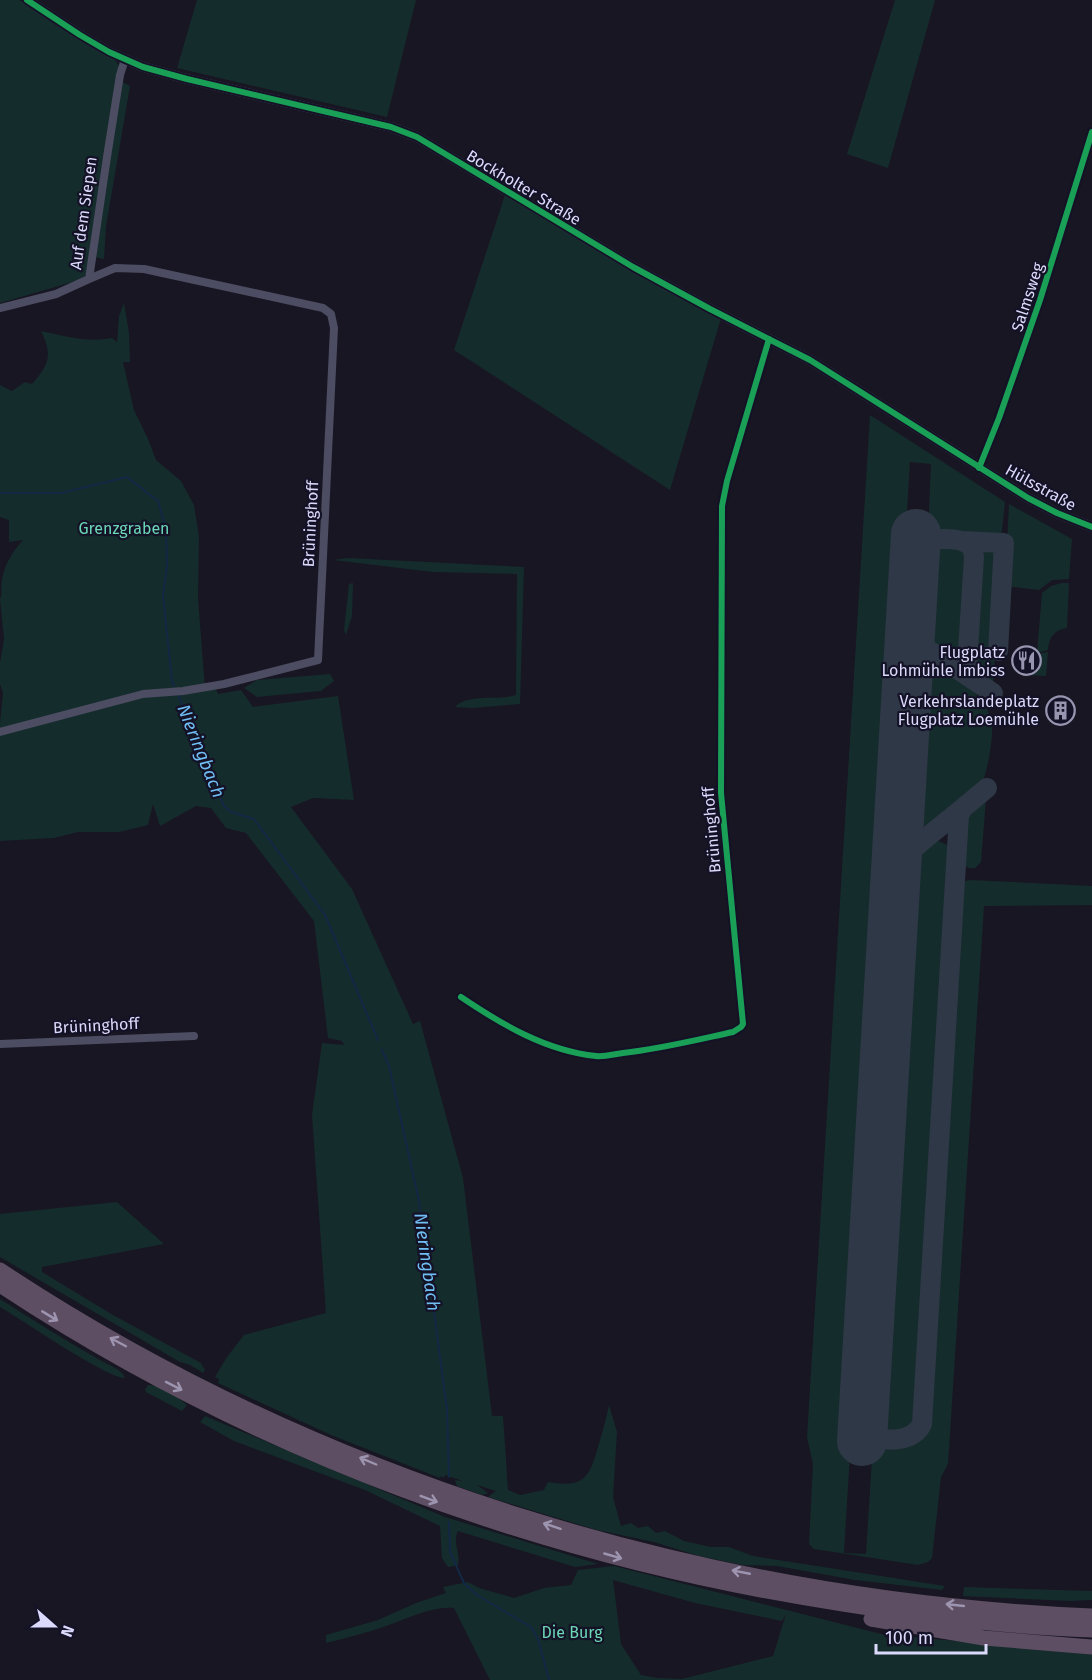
<svg xmlns="http://www.w3.org/2000/svg" width="1092" height="1680" font-family="'Fira Sans',sans-serif">
<style>
.green{fill:#152c2c;fill-rule:evenodd}
.lines{fill:none;stroke-linecap:round;stroke-linejoin:round}
.stream{stroke:#132845;stroke-width:2}
.taxiway{stroke:#2f3846;stroke-width:20}
.runway{stroke:#2f3846;stroke-width:50}
.minor{stroke:#4c4c62;stroke-width:8}
.tertiary{stroke:#4c4c62;stroke-width:10}
.motorway{stroke:#5e4e63;stroke-width:15}
.cycleway-casing{stroke:#141226;stroke-width:10}
.cycleway{stroke:#1a9f57;stroke-width:6}
.oneway{stroke:#9d94b0}
.labels{text-anchor:middle;stroke-width:4.5;stroke-linejoin:round;paint-order:stroke}
.street-label{font-size:16px;fill:#dcdafc;stroke:#141226}
.park-label{font-size:16px;fill:#6bd7b7;stroke:#141226}
.poi-label{font-size:16px;fill:#dcdafc;stroke:#141226;text-anchor:end}
.water-label{font-size:18px;font-style:italic;fill:#70bdf4;stroke:#141226}
</style>
<rect width="100%" height="100%" fill="#181622"/>
<!-- green -->
<path class="green" d="M0 0H19L45 18 115 60 119 66 117 79 130 86 106 226 104 259 90 256 86 275 83 279 0 303Z
M197 0H416L387 117 177 68Z
M895 0H935L888 168 847 154Z
M505 195 721 318 670 490 454 350Z
M124 303 129 333 130 362H123L134 410 148 439 156 460 181 481 194 505 199 537 198 599 205 688 214 686 218 694 241 690 253 707 338 696 354 800 313 798 291 807 352 889 413 1024 420 1021 463 1178 492 1416H503L508 1490 520 1495 544 1490 548 1482C583 1488 589 1479 598 1447 602 1433 606 1420 609 1405L617 1432 613 1497 621 1526 631 1523 638 1528 648 1526 656 1533 665 1531 684 1541 711 1547H729L753 1556 945 1586 942 1590 855 1580 777 1566 743 1565 699 1556 654 1542 597 1530 488 1497 496 1491 477 1485 488 1493 482 1495 457 1486 455 1480 463 1481 445 1475 444 1478 441 1476 440 1478 331 1435 218 1383 219 1379 215 1377 227 1357 244 1335 326 1313 312 1115 322 1043 344 1045 342 1041 328 1038 314 921 246 833 226 828 211 808 196 806 160 826 153 804 148 825 119 832H78L54 838 0 841V723L3 693 0 684V663L4 639 0 599C3 592 0 587 2 580 4 565 13 551 23 540L9 542V520L0 517V385L12 391 25 382 32 384C49 365 53 355 41 331 66 336 87 343 112 338L117 342 119 316Z
M870 415 1005 502 1001 538 928 534 931 464 910 462 844 1553 866 1554 873 1442C894 1443 919 1447 927 1421L959 886 962 882 970 880 1092 886V905L984 906 948 1464 941 1477 932 1558 928 1562 918 1565 814 1549 809 1544 813 1464 807 1437Z
M1009 504 1072 539 1069 579 1052 580 1039 590 1005 586Z
M937 545C953 544 967 544 970 562 969 577 969 632 963 642 959 649 951 652 943 649 934 646 925 640 922 631L926 559 928 553Z
M983 546 998 547 1002 550 993 683 976 672 972 664 979 550Z
M348 558 524 567 520 704 473 708 455 707C468 693 499 701 516 695L517 574 433 572 333 560Z
M353 583 352 616 346 635 344 630 349 584Z
M1062 583H1069L1067 628C1054 630 1049 637 1048 650L1037 653 1042 593 1051 586Z
M1048 652 1046 676 1029 675 1030 655Z
M934 668C945 670 954 677 963 683 975 691 987 704 991 719 995 729 988 772 982 782 977 792 945 821 934 826 925 829 915 825 911 817L919 681C922 673 926 670 934 668Z
M330 674 334 681 321 691 257 697 244 688 257 680Z
M982 797H985L986 799 981 862 975 868H969L962 864 961 860 963 816 966 810Z
M937 840 949 846 952 858 919 1415C915 1436 893 1442 878 1427L875 1414 908 863C911 853 926 842 937 840Z
M117 1202 164 1244 42 1267V1272L113 1315 201 1363 205 1370 203 1373 190 1365 180 1362 0 1257V1214Z
M0 1299C33 1320 66 1341 100 1360 108 1365 122 1369 125 1378 108 1379 21 1319 0 1307Z
M148 1385C162 1384 177 1396 187 1405L182 1411 146 1392 145 1389Z
M205 1416 445 1517 598 1564 575 1567 458 1531C452 1543 461 1553 458 1565L448 1567 442 1558 440 1526 365 1490 234 1441 200 1422Z
M614 1566 885 1635 1092 1652V1680H490L454 1608C430 1606 408 1619 386 1626 366 1633 346 1638 326 1643V1635L378 1620 416 1603 446 1593 443 1587 468 1582 479 1588 514 1598 544 1588 571 1585 578 1570ZM613 1580 695 1603 782 1621 786 1614 773 1656 682 1679 657 1678 641 1675 621 1644Z
M964 1587 1092 1591V1600L1071 1601 963 1596Z"/>
<g class="lines">
<!-- stream -->
<path class="stream" d="M0 493H61L127 477 158 501 166 529 167 566 163 596 172 681 174 686
M179 697 224 806 231 812 254 819 325 915 378 1040
M382 1050 389 1066 419 1201 447 1409 449 1477
M449 1522 450 1552 464 1583 477 1595 531 1627 538 1639 549 1680"/>
<!-- taxiway -->
<path class="taxiway" d="M961 541 1004 543 998 651
M915 561 919 546C928 537 958 537 968 544 973 547 973 551 974 557L967 666 969 674 973 680
M911 629 913 637 918 643 993 693
M909 673C911 658 919 650 934 654
M900 822C902 838 912 845 926 838L963 808
M897 869 902 859 926 838
M863 1419 870 1434C886 1443 913 1442 922 1424L959 815 963 808 987 788"/>
<!-- runway -->
<path class="runway" d="M862 1441 916 534"/>
<!-- minor -->
<path class="minor" d="M0 308 56 294 89 279 107 157 120 75 125 59
M979 468 999 418 1040 300 1092 132
M0 732 143 694 183 691 224 684 318 660 334 328 331 314 323 308 144 269 115 268 89 279
M461 997C501 1024 546 1051 596 1056 604 1057 615 1054 623 1053 660 1049 696 1040 733 1032L741 1027 743 1024 721 793 722 506 727 481 769 339
M0 1044 194 1036"/>
<!-- tertiary -->
<path class="tertiary" d="M27 0 80 35 109 52 143 67 187 79 391 127 417 137 633 267 710 309 810 360 1028 498 1057 513 1092 527"/>
<!-- motorway -->
<path class="motorway" d="M0 1270C320 1482 710 1600 1092 1616
M0 1285C252 1452 545 1559 843 1604 926 1617 1008 1627 1092 1630
M871 1619 984 1638 1092 1647"/>
<defs>
<path id="cycleway" d="M27 0 80 35 109 52 143 67 187 79 391 127 417 137 633 267 710 309 810 360 1028 498 1057 513 1092 527
M979 468 999 418 1040 300 1092 132
M461 997C501 1024 546 1051 596 1056 604 1057 615 1054 623 1053 660 1049 696 1040 733 1032L741 1027 743 1024 721 793 722 506 727 481 769 339"/>
</defs>
<!-- cycleway casing -->
<use href="#cycleway" class="cycleway-casing"/>
<!-- cycleway -->
<use href="#cycleway" class="cycleway"/>
</g>
<!-- one-way arrows -->
<defs><path id="oneway-shaft" d="M-6 0H5M1.5-3L5.5 0L1.5 3" fill="none" stroke-width="1.6" stroke-linecap="round" stroke-linejoin="round" transform="scale(1.5)"/></defs>
<g class="oneway">
<use href="#oneway-shaft" transform="translate(50 1316) rotate(31)"/>
<use href="#oneway-shaft" transform="translate(118 1342) rotate(-152)"/>
<use href="#oneway-shaft" transform="translate(174 1386) rotate(27)"/>
<use href="#oneway-shaft" transform="translate(368 1461) rotate(-157)"/>
<use href="#oneway-shaft" transform="translate(429 1499) rotate(20)"/>
<use href="#oneway-shaft" transform="translate(552 1526) rotate(-162)"/>
<use href="#oneway-shaft" transform="translate(613 1556) rotate(16)"/>
<use href="#oneway-shaft" transform="translate(741 1572) rotate(-169)"/>
<use href="#oneway-shaft" transform="translate(955 1605) rotate(-174)"/>
</g>
<!-- icons -->
<defs>
<symbol id="restaurant-ring" viewBox="-11 -11 22 22"><circle r="9.5" fill="#141226" stroke="#9795b0" stroke-width="1.5"/><path d="M-5-6h1v4h1v-4h1v4h1v-4h1v5L-1.5 .5V6h-2V.5L-5-1ZM5-6V6H3V1.5H1.5Q1.5-4 5-6Z" fill="#9795b0"/></symbol>
<symbol id="building-ring" viewBox="-11 -11 22 22"><circle r="9.5" fill="#141226" stroke="#9795b0" stroke-width="1.5"/><path d="M-4-6H4V6H1V3H-1V6H-4ZM-2.5-4.3h1.7v1.8h-1.7ZM.8-4.3h1.7v1.8H.8ZM-2.5-1h1.7V.8h-1.7ZM.8-1h1.7V.8H.8Z" fill="#9795b0"/></symbol>
</defs>
<g fill-rule="evenodd">
<use href="#restaurant-ring" x="1010" y="644" width="33" height="33"/>
<use href="#building-ring" x="1044" y="694" width="33" height="33"/>
</g>
<g class="labels">
<!-- street labels -->
<g class="street-label">
<text transform="translate(524 187) rotate(31)" y="6">Bockholter Straße</text>
<text transform="translate(83 213) rotate(-82)" y="6">Auf dem Siepen</text>
<text transform="translate(1027 297) rotate(-72)" y="6">Salmsweg</text>
<text transform="translate(1041 487) rotate(29)" y="6">Hülsstraße</text>
<text transform="translate(310 524) rotate(-87)" y="6">Brüninghoff</text>
<text transform="translate(711 830) rotate(-95)" y="6">Brüninghoff</text>
<text transform="translate(96 1025) rotate(-3)" y="6">Brüninghoff</text>
</g>
<!-- park labels -->
<g class="park-label">
<text x="124" y="534">Grenzgraben</text>
<text x="572" y="1638">Die Burg</text>
</g>
<!-- poi labels -->
<g class="poi-label">
<text x="1005" y="658">Flugplatz<tspan x="1005" dy="18">Lohmühle Imbiss</tspan></text>
<text x="1039" y="707">Verkehrslandeplatz<tspan x="1039" dy="18">Flugplatz Loemühle</tspan></text>
</g>
<!-- water labels -->
<g class="water-label">
<text transform="translate(201 751) rotate(68)" y="6">Nieringbach</text>
<text transform="translate(427 1262) rotate(82)" y="6">Nieringbach</text>
</g>
</g>
<!-- north arrow -->
<g transform="translate(54 1626) rotate(111)" stroke="#141226" stroke-width="4.5" paint-order="stroke">
<path d="M0-4.5L10 22L0 15L-10 22Z" fill="#dcdafc"/>
<text y="-9" font-size="16" font-weight="bold" text-anchor="middle" fill="#dcdafc">N</text>
</g>
<!-- scale -->
<path d="M876 1644v9h110v-9" fill="none" stroke="#dcdafc" stroke-width="3"/>
<text x="885" y="1644" font-size="18" fill="#dcdafc" stroke="#141226" stroke-width="4.5" paint-order="stroke">100 m</text>
</svg>
